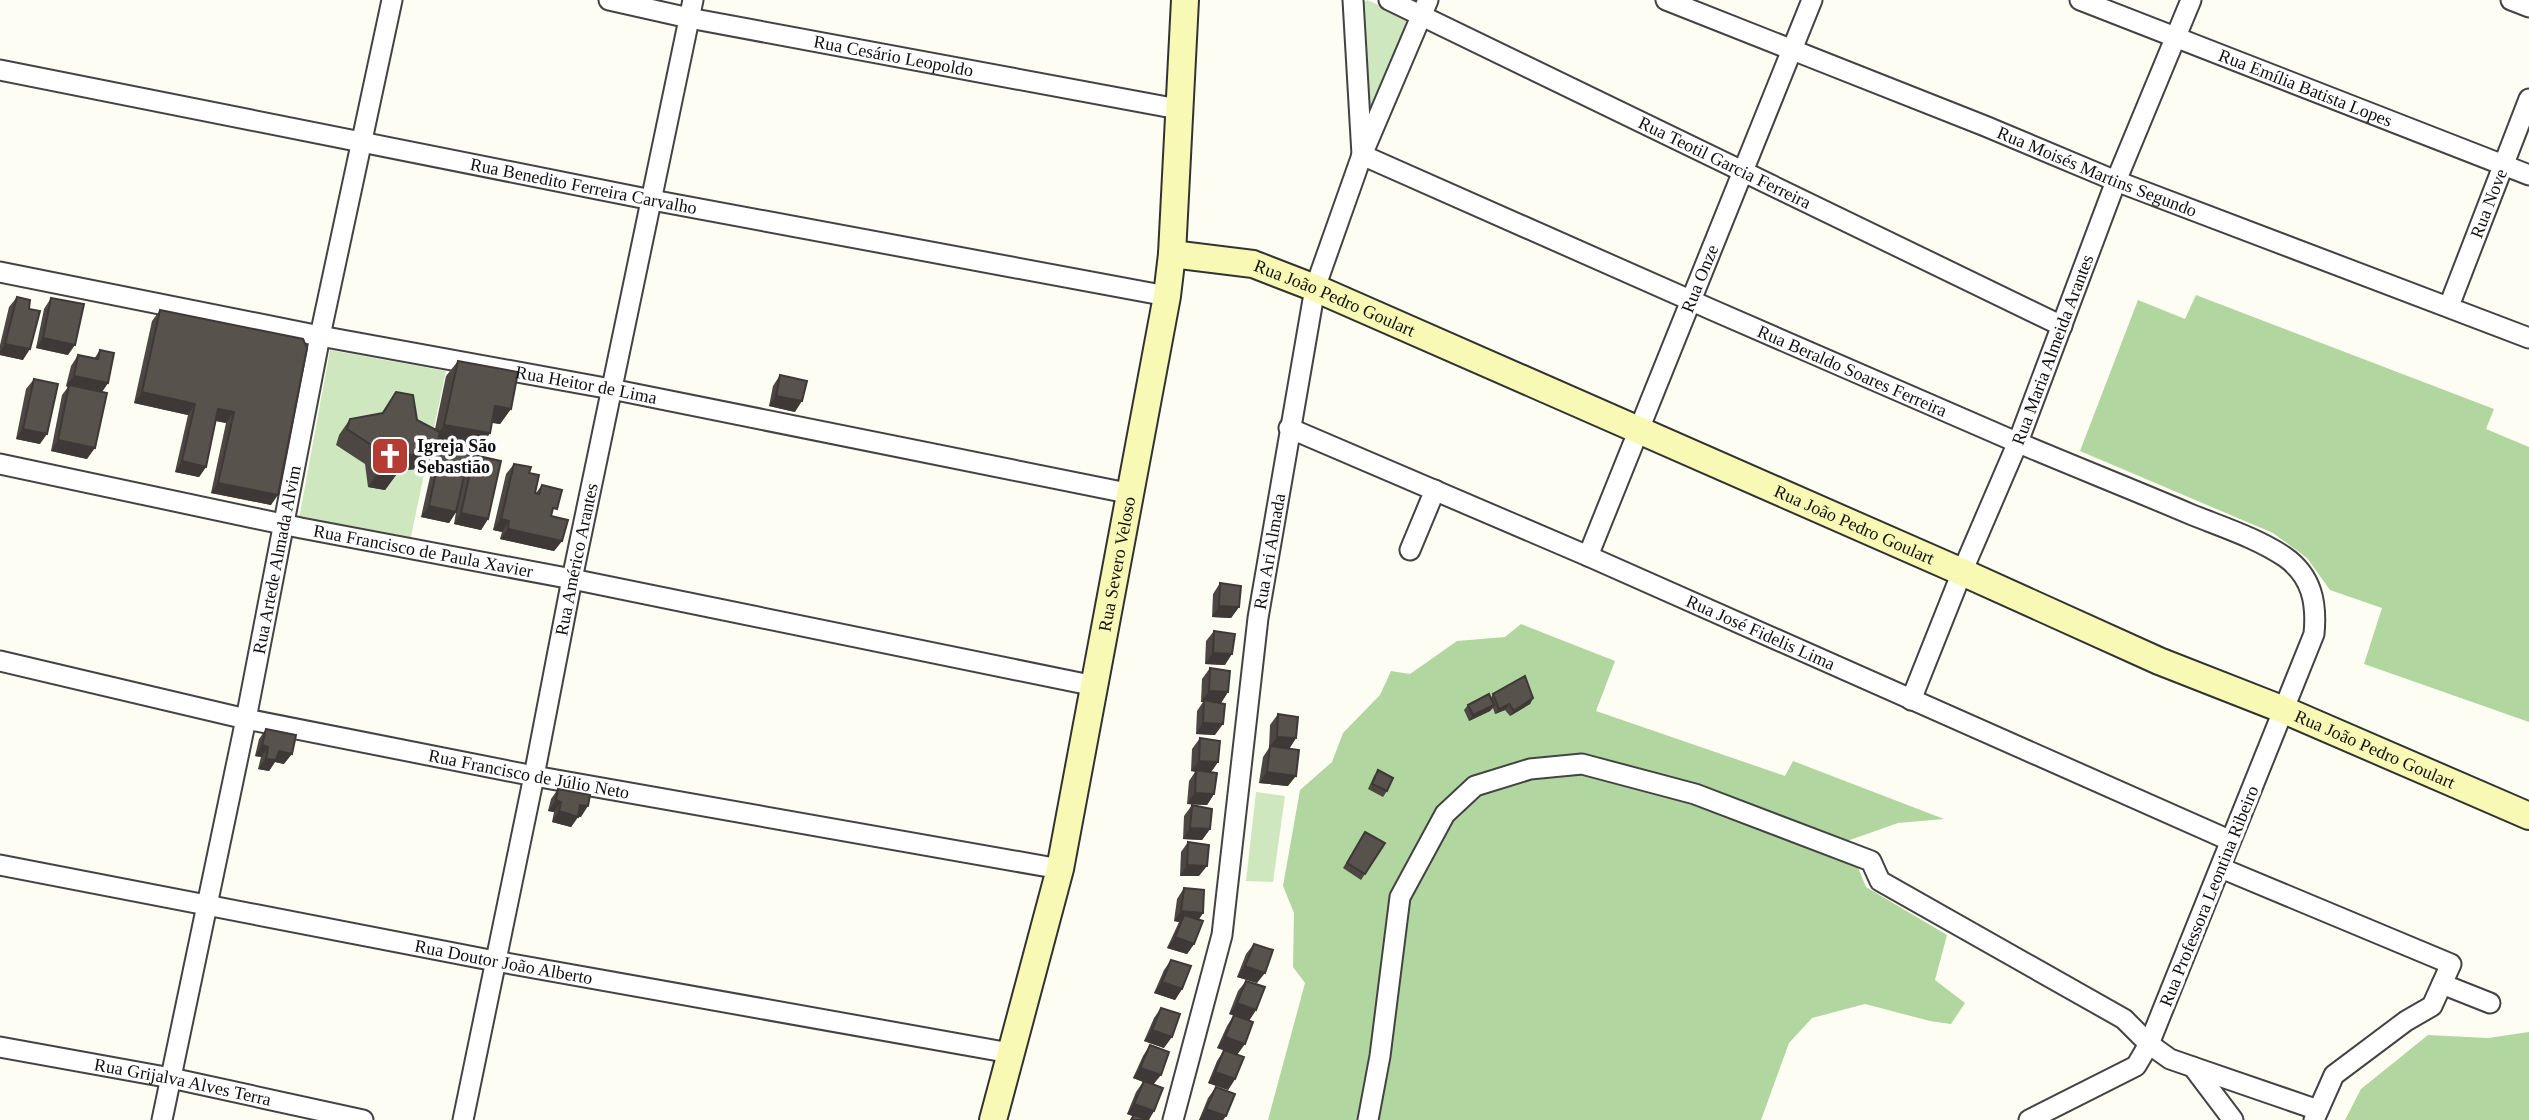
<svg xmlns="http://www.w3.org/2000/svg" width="2529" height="1120" font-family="Georgia,serif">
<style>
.green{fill:#cee7bf}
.forest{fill:#b1d69f}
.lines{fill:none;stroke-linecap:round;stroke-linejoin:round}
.street-casing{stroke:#434343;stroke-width:23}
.secondary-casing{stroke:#323232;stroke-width:30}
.street{stroke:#fff;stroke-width:19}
.secondary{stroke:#f7f9b4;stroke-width:26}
.wall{fill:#4c4742}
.shaded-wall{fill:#3e3936}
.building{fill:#58524d;stroke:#3e3936;stroke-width:2}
.labels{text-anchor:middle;stroke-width:7;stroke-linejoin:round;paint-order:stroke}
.street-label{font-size:18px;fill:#101010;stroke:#fff}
.poi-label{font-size:18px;font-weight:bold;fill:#101010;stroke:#fff;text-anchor:start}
</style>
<rect width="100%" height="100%" fill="#fefdf3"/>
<!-- green -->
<path class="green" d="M1367 0 1403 15 1408 26 1375 102 1367 107 1358 7Z
M330 350 446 371 410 541 299 519Z
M1256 792 1285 796 1273 882 1246 881Z"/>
<!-- forest -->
<path class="forest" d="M2196 295 2494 409 2486 429 2529 447V722L2364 664 2382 608 2330 590 2307 558 2273 533 2080 451 2138 300 2185 319Z
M1521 624 1615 661 1596 711 1785 776 1793 761 1944 819 1898 823 1847 841 1866 887 1947 935 1935 980 1965 1003 1951 1024 1930 1021 1865 1004 1812 1018 1789 1043 1761 1120H1268L1305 983 1293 967 1294 913 1283 886 1300 790 1332 762 1343 733 1380 695 1391 671 1410 674 1457 641 1505 637Z
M2529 1032V1120H2345L2361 1089 2428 1035 2488 1038Z"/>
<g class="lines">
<defs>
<g id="street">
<path id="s1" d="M609 0 689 18 1178 109"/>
<path id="s2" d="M1353 0 1362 155C1577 251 1791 345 2007 438 2068 464 2129 488 2190 514 2222 527 2257 538 2285 557 2312 576 2317 603 2314 634L2149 1044 2136 1066 2029 1120"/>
<path id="s3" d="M1389 0 2062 326"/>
<path id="s4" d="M1666 0 1985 126 2116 181 2529 338"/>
<path id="s5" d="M2080 0 2529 175"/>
<path d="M2511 0 2529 7"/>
<path id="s6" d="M0 70 652 200 1167 296"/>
<path id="s7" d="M0 272 320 336 611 389 1132 494"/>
<path id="s8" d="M2449 306 2529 99"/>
<path id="s9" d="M1289 428 1588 556 2229 840"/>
<path id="s10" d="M0 464 301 528 572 579 1095 686"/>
<path d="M1410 550 1435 490"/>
<path id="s11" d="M1588 556 1812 0"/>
<path id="s12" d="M0 661 246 719 534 776 1060 869"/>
<path id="s13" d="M1911 700 1962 572 2018 442 2116 181 2191 0"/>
<path id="s14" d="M0 865 495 961 1010 1053"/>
<path d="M2221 868 2451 964 2432 1006 2406 1021 2334 1075 2314 1120"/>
<path d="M2442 984 2490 1003"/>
<path id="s15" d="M0 1047 171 1078 363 1120"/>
<path d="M2193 1067 2318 1110"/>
<path id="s16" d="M162 1120 246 719 320 336 392 0"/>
<path id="s17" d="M463 1120 534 776 572 579 693 0"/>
<path id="s18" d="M1173 1120 1222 935 1258 618 1315 288 1362 155 1428 0"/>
<path d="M1368 1120 1380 1056 1400 897 1445 814 1475 786 1530 769 1582 764 1695 794 1871 861 1880 881 2124 1019 2149 1044 2170 1059 2193 1067 2233 1120"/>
</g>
<g id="secondary">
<path id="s19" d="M1172 254 1253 264 1315 288 1962 572 2159 661 2284 710 2529 816"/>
<path id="s20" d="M993 1120 1060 869 1167 296 1172 254 1185 0"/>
</g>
</defs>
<!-- street casing -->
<use href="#street" class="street-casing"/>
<!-- secondary casing -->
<use href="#secondary" class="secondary-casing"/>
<!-- street -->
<use href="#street" class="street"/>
<!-- secondary -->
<use href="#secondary" class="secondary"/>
</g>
<!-- wall -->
<path class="wall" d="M17 297 29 309 23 360 0 355V345L9 307Z
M51 298 68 355 36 348 44 309Z
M160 310 303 339 271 505 211 493 226 423 216 421 206 467 199 477 175 472 188 415 134 403 152 321Z
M100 350 108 383 102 392 87 459 51 451 62 395 68 387 66 386 71 366 78 355 94 359Z
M458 361 511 409 500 424 492 423 490 433 479 449 438 442 424 468 399 471 385 490 368 487 365 464 336 445 339 435 350 419 381 414 396 392 417 420 435 429 446 376Z
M780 375 795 412 769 406 773 386Z
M34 379 40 444 16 439 26 389Z
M441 448 466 466 474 455 488 519 481 530 454 524 456 512 449 523 421 517 434 459Z
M514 464 529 473 535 493H536L542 485 551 516 562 541 554 551 500 539 502 532 493 530 506 474Z
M1220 583 1239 607 1231 618 1212 617 1213 594Z
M1214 631 1225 665 1205 664 1206 641Z
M1210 668 1228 692 1221 703 1216 702 1215 735 1196 734 1197 711 1203 702H1201L1202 679Z
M1493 694 1533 698 1530 704 1510 716 1505 710 1495 714 1493 708 1490 711 1469 721 1464 710 1468 705 1491 698Z
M1278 714 1296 738 1289 749 1288 786 1259 783 1263 757 1269 748 1270 725Z
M266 729 284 764 275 762 269 771 258 769 261 757 255 756 259 739Z
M1200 738 1218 762 1211 772 1214 794 1207 805 1187 804 1189 781 1195 772 1191 771 1192 749Z
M1378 770 1387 791 1383 797 1368 789 1374 776Z
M558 789 581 817H578L571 827 552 822 554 812 548 811 551 799Z
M1192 805 1210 829 1202 840 1183 839 1184 816Z
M1362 837 1385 843 1361 880 1343 868Z
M1188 842 1199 876H1180L1181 852Z
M1184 888 1203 913 1198 920 1194 944 1187 954 1167 948 1179 922 1174 921 1177 899Z
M1254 944 1257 983 1237 977 1246 954Z
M1171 960 1182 989 1175 1000 1154 993 1164 970Z
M1246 981 1256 1010 1249 1020 1237 1055 1235 1079 1228 1090 1208 1083 1217 1061 1224 1050 1217 1048 1227 1026 1234 1015 1229 1014 1238 991Z
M1161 1008 1164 1048 1144 1041 1154 1018Z
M1150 1045 1154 1111 1149 1120H1130L1133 1116 1127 1114 1136 1092 1143 1082 1133 1078 1143 1056Z
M1216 1087 1226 1116 1223 1120H1199L1208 1098Z"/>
<!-- shaded-wall -->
<path class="shaded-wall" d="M43 338 75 345 68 355 36 348Z
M5 344 30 349 23 360 0 355V351Z
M74 376 108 383 101 393 69 385 68 387 66 386Z
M142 392 195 404 188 415 134 403Z
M776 396 802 401 795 412 769 406Z
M495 406 511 409 500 424 484 421Z
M218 409 234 412 226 423 211 420Z
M444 425 490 433 479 449 433 441Z
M23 429 47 434 40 444 16 439Z
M58 440 95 448 87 459 51 451Z
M435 452 424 468 399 471 385 490 368 487 379 471 410 455Z
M182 461 206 467 199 477 175 472Z
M218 483 278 495 271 505 211 493Z
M429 506 456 512 449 523 421 517Z
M461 513 488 519 481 530 454 524Z
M501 519 509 521 502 532 493 530Z
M508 529 562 541 554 551 500 539Z
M1219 606 1239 607 1231 618 1212 617Z
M1213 653 1232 654 1225 665 1205 664Z
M1209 691 1228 692 1221 703 1201 702Z
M1533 698 1530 704 1510 716 1514 711Z
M1509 704 1505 710 1495 714 1499 709Z
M1494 705 1490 711 1469 721 1473 715Z
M1203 723 1223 724 1215 735 1196 734Z
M1277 737 1296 738 1289 749 1269 748Z
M262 745 268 747 261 757 255 756Z
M279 751 292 754 284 764 275 762 269 771 258 769 266 759Z
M1199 761 1218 762 1211 772 1191 771Z
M1267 772 1296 776 1288 786 1259 783Z
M1195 793 1214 794 1207 805 1187 804Z
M556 800 561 802 554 812 548 811Z
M580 805 588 806 581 817H578L571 827 552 822 559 811Z
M1190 828 1210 829 1202 840 1183 839Z
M1187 865 1207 866 1199 876H1180Z
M1181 911 1203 913 1196 924 1184 915 1179 922 1174 921Z
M1175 937 1194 944 1187 954 1167 948Z
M1245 966 1265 973 1257 983 1237 977Z
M1162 982 1182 989 1175 1000 1154 993Z
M1237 1003 1256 1010 1249 1021 1229 1014Z
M1152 1030 1172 1037 1164 1048 1144 1041Z
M1225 1037 1245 1044 1237 1055 1217 1048Z
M1140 1068 1161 1075 1153 1085 1133 1078Z
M1215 1072 1235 1079 1228 1090 1208 1083Z
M1134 1104 1154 1111 1148 1120H1143L1127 1114Z
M1206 1109 1226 1116 1223 1120H1199Z"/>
<!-- building -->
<path class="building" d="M17 297 30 300 29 309 40 311 30 349 5 344Z
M51 298 84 304 75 345 43 338Z
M160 310 303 339 307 348 278 495 218 483 234 412 218 409 206 467 182 461 195 404 142 392Z
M100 350 114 353 108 383 74 376 78 355 98 359Z
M458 361 518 372 511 409 495 406 490 433 444 425Z
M780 375 807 381 802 401 776 396Z
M34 379 58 384 47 434 23 429Z
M69 385 107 393 95 448 58 440Z
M396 392 413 395 417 420 440 432 435 452 410 455 396 474 379 471 376 448 347 429 350 419 383 413Z
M441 448 469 454 456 512 429 506Z
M474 455 501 461 488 519 461 513Z
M514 464 531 467 529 473 539 475 535 493 539 494 542 485 562 490 557 509 553 508 551 516 568 520 562 541 508 529 509 521 501 519Z
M1220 583 1241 586 1239 607 1219 606Z
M1214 631 1235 634 1232 654 1213 653Z
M1210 668 1230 671 1228 692 1209 691Z
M1525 676 1533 698 1514 711 1509 704 1499 709 1493 694Z
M1489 694 1494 705 1473 715 1468 705Z
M1204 700 1225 704 1223 724 1203 723Z
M1278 714 1298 717 1296 738 1277 737Z
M266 729 296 735 292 754 279 751 276 760 266 759 268 747 262 745Z
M1200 738 1220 741 1218 762 1199 761Z
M1270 746 1299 750 1296 776 1267 772Z
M1196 770 1217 773 1214 794 1195 793Z
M1378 770 1393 778 1387 791 1372 784Z
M558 789 590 795 588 806 580 805 578 817 559 811 561 802 556 800Z
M1192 805 1212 809 1210 829 1190 828Z
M1365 832 1385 843 1365 874 1347 863Z
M1188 842 1209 845 1207 866 1187 865Z
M1184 888 1204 890 1203 913 1181 911Z
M1184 915 1203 921 1194 944 1175 937Z
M1254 944 1273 950 1265 973 1245 966Z
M1171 960 1191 966 1182 989 1162 982Z
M1246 981 1265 987 1256 1010 1237 1003Z
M1161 1008 1180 1014 1172 1037 1152 1030Z
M1234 1015 1253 1022 1245 1044 1225 1037Z
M1150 1045 1169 1052 1161 1075 1140 1068Z
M1224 1050 1244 1057 1235 1079 1215 1072Z
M1144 1081 1163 1088 1154 1111 1134 1104Z
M1216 1087 1235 1094 1226 1116 1206 1109Z
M1134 1115 1149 1120H1131Z"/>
<!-- icons -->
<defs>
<symbol id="church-square" viewBox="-11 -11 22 22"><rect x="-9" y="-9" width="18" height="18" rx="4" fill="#b53c32" stroke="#fff"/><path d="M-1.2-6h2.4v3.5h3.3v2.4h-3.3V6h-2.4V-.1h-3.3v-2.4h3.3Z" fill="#fff"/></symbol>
</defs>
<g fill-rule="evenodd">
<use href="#church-square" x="368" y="434" width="44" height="44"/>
</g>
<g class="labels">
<!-- street labels -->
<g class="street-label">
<text dy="6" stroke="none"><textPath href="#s1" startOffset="290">Rua Cesário Leopoldo</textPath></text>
<text dy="6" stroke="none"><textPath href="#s5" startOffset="242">Rua Emília Batista Lopes</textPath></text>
<text dy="6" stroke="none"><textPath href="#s3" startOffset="373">Rua Teotil Garcia Ferreira</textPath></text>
<text dy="6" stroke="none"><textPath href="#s4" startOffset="464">Rua Moisés Martins Segundo</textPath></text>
<text dy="6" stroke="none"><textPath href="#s6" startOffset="595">Rua Benedito Ferreira Carvalho</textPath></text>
<text dy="6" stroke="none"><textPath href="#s8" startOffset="110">Rua Nove</textPath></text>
<text dy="6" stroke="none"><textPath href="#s11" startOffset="299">Rua Onze</textPath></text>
<text dy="6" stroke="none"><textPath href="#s19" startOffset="170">Rua João Pedro Goulart</textPath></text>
<text dy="6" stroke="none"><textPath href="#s13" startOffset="378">Rua Maria Almeida Arantes</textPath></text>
<text dy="6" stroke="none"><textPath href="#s2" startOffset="691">Rua Beraldo Soares Ferreira</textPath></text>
<text dy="6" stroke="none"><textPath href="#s7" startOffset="597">Rua Heitor de Lima</textPath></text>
<text dy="6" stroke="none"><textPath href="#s19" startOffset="737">Rua João Pedro Goulart</textPath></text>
<text dy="6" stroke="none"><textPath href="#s10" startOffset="432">Rua Francisco de Paula Xavier</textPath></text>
<text dy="6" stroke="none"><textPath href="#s18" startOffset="578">Rua Ari Almada</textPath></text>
<text dy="6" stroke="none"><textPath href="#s16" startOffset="572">Rua Artede Almada Alvim</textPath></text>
<text dy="6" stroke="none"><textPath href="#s17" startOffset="572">Rua Américo Arantes</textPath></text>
<text dy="6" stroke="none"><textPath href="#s20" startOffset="570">Rua Severo Veloso</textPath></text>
<text dy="6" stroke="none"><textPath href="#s9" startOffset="514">Rua José Fidelis Lima</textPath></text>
<text dy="6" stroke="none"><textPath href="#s19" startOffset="1304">Rua João Pedro Goulart</textPath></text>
<text dy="6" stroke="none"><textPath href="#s12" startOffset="541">Rua Francisco de Júlio Neto</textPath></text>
<text transform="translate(2209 896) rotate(-68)" y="6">Rua Professora Leontina Ribeiro</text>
<text dy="6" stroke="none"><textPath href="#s14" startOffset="513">Rua Doutor João Alberto</textPath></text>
<text dy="6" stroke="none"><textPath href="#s15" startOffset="186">Rua Grijalva Alves Terra</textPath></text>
</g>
<!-- poi labels -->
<g class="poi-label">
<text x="417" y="452">Igreja São<tspan x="417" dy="21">Sebastião</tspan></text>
</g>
</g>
</svg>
